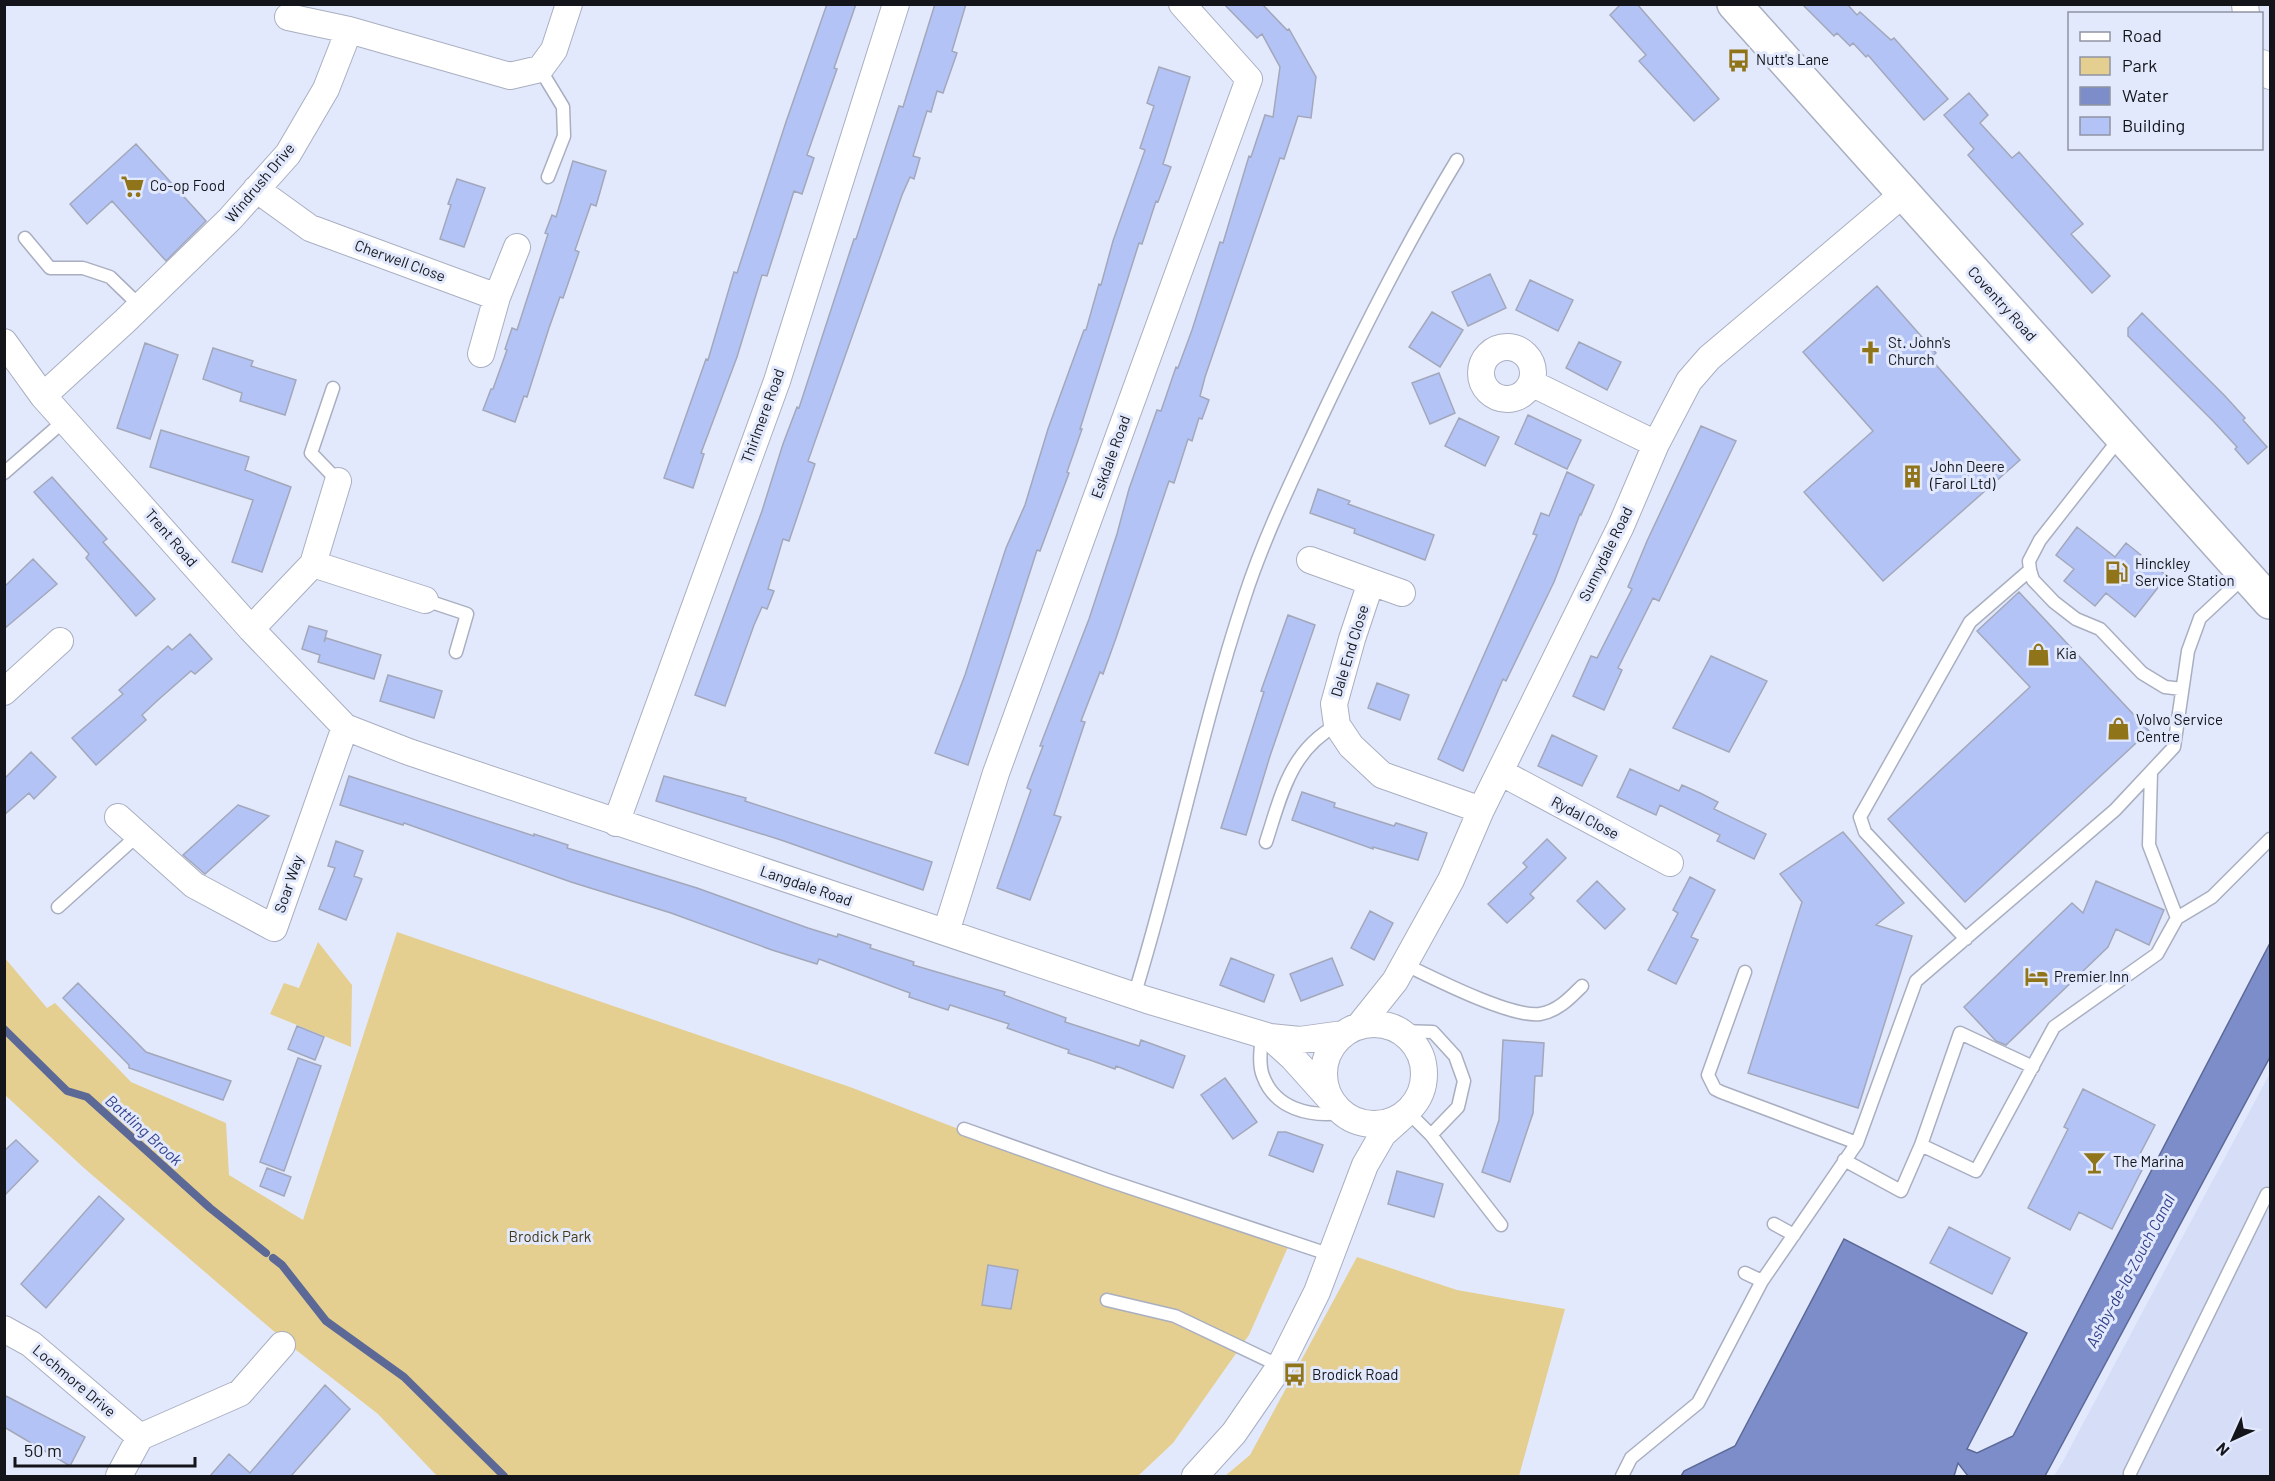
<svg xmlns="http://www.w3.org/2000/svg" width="2275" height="1481" font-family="Barlow,sans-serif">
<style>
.built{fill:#d5ddf7}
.green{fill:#e4ce90}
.water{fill:#7c8dca;stroke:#5c6996;stroke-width:1.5}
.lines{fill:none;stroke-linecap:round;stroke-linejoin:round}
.stream{stroke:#5c6996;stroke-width:8}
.building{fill:#b4c3f6;stroke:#a2a8ba;stroke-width:1.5}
.service-casing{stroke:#a9afc0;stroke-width:15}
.minor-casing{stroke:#a9afc0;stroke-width:28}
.secondary-casing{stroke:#a9afc0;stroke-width:36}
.service{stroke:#fff;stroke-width:12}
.minor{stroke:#fff;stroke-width:26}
.secondary{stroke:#fff;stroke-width:33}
.labels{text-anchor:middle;stroke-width:6;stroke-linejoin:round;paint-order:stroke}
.poi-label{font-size:15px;fill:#13151b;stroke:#e3e9fc;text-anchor:start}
.street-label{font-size:15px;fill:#13151b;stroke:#e3e9fc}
.park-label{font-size:15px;fill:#43391a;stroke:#e3e9fc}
.water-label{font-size:16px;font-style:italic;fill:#324089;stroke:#e3e9fc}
</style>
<rect width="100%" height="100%" fill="#e3e9fc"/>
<!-- built -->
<path class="built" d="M2270 1073V1476H2054L2062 1463Z"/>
<!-- green -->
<path class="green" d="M397 932 850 1087 1067 1171 1288 1247 1249 1335 1173 1443 1138 1476H437L378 1414 291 1346 84 1168 5 1095 4 957 47 1008 55 1003 131 1082 226 1123 229 1175 303 1220Z
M318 942 352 985 351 1047 270 1014 284 983 299 988Z
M1357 1257 1457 1290 1565 1309 1519 1476H1225L1250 1455Z"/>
<!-- water -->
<path class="water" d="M2270 943V1057L2045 1476H1968L1958 1463 1954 1476H1681L1684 1471 1735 1446 1844 1239 2027 1333 1967 1449 1977 1453 2013 1436Z"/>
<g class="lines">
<!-- stream -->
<path class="stream" d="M4 1029 67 1091 87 1097 210 1208 266 1253
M273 1258 282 1265 326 1321 404 1377 504 1476"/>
</g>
<!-- building -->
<path class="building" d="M827 4H856L834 68 837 69 807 155 814 158 802 194 794 191 767 276 762 275 737 357 701 453 704 454 693 488 664 478 706 359 708 360 734 272 737 273 786 122Z
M935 4H966L952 51 957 53 943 93 937 91 931 112 927 111 913 156 920 158 914 179 910 177 902 195 808 461 815 464 789 541 783 539 768 589 774 591 767 609 762 607 754 625 725 706 695 695 762 511 783 444 797 407 799 408 854 239H856L899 106 903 107Z
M1224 4H1262L1287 30 1289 29 1316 77 1311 118 1298 116 1284 159 1280 158 1205 377 1200 396 1209 400 1202 419 1199 418 1192 441 1188 439 1174 483 1169 481 1116 638 1103 674 1100 672 1081 721 1085 722 1054 815 1061 817 1030 900 997 888 1031 790 1027 788 1043 746H1040L1089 619 1117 534 1129 489 1157 410 1161 411 1176 367 1178 368 1192 330 1220 242 1223 243 1249 156 1251 157 1265 115 1273 117 1280 67 1262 34 1257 38Z
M1621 4H1637L1719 99 1694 121 1639 61 1646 55 1610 15Z
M1802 4H1847L1857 15 1860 12 1891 40 1894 38 1948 99 1924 120 1868 55 1866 57 1853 43 1850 46 1837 33 1834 36Z
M1159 67 1190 77 1163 164 1171 167 1158 202 1156 201 1142 244 1139 243 1080 429H1082L1067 472 1069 473 1040 551 1037 550 968 765 935 753 965 675 1006 548 1025 505 1048 429 1084 330H1086L1099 284 1101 285 1113 241 1145 150 1140 148 1154 106 1147 103Z
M1969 93 1988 115 1980 123 2012 158 2019 152 2083 224 2071 234 2110 276 2092 293 1968 155 1974 149 1944 115Z
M136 144 206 221 166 261 112 201 87 224 70 204Z
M573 161 606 171 596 206 591 204 575 250 579 252 563 298 560 297 549 328 527 397 524 396 515 422 483 410 491 389H493L507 350 505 349 512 328 517 330 548 234 545 233 552 215 556 217Z
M457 179 485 188 464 247 440 239 451 205 448 204Z
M1490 274 1506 308 1468 326 1452 292Z
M1530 280 1573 300 1558 331 1516 310Z
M1877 286 1936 353 1930 358 2020 460 1883 581 1804 492 1873 431 1803 352Z
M1432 312 1463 330 1440 367 1409 347Z
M2142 313 2225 396 2245 418 2243 420 2267 447 2248 464 2235 449 2237 447 2213 421 2128 336V328Z
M1579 342 1621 362 1607 390 1566 368Z
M145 343 178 355 150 439 117 428Z
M213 348 253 361 251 366 296 380 285 415 240 401 242 393 203 379Z
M1439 373 1455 413 1430 424 1412 383Z
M1528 415 1581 440 1567 469 1515 444Z
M1459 418 1499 437 1485 466 1445 446Z
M1701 426 1736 441 1659 601 1653 598 1618 668 1622 670 1604 710 1573 696 1591 656 1597 658 1632 589 1628 587 1647 541Z
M161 430 249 457 245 470 291 487 262 572 232 562 253 500 150 467Z
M1567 472 1594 485 1581 515 1580 514 1554 582 1506 681 1503 679 1463 771 1438 759 1537 535 1533 534 1541 513 1549 516Z
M52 477 107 539 103 542 155 599 136 616 86 558 89 554 34 492Z
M1318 489 1350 501 1348 504 1434 535 1425 560 1354 533 1355 529 1310 513Z
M2077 527 2115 557 2126 543 2167 576 2135 617 2106 593 2095 606 2064 581 2074 569 2056 555Z
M33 559 57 584 4 629V587Z
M2019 592 2149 731 1965 902 1888 819 2030 687 1977 631Z
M1288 615 1315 625 1270 756 1246 835 1221 828 1264 692 1261 691Z
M309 626 327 631 324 642 326 638 381 655 374 679 318 662 320 655 302 649Z
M190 634 212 659 195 674 191 671 158 700 142 715 146 720 96 765 72 738 123 694 119 690 168 646 172 650Z
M1711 656 1767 681 1729 752 1673 728Z
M388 675 442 691 434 718 380 701Z
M1377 683 1409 695 1400 720 1368 708Z
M1552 735 1597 756 1582 786 1538 766Z
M31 752 56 777 34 799 29 793 4 815V779Z
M1630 769 1679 791 1682 785 1700 793 1718 802 1714 809 1766 834 1754 859 1717 841 1720 835 1660 805 1656 815 1617 797Z
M349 776 534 836V834L568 845 567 848 697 888 808 928 837 937 838 934 871 945 870 948 914 962 913 965 1005 992 1004 995 1066 1018 1065 1022 1139 1046 1141 1040 1185 1056 1173 1088 1116 1066 1115 1069 1090 1060 1068 1053 1069 1050 1007 1028 1009 1024 950 1005 948 1010 909 997 910 993 819 959 817 964 772 950 671 913 571 882 404 823 403 825 340 805Z
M664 776 746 798 745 801 932 862 923 890 781 840 656 801Z
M1302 792 1335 803 1334 807 1394 826 1396 823 1427 833 1418 860 1373 847V849L1292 820Z
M238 805 269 816 205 874 183 855Z
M1843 832 1904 903 1876 925 1912 936 1858 1108 1748 1073 1802 902 1780 874Z
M1547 839 1566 858 1530 894 1534 898 1507 923 1488 904 1527 867 1523 863Z
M336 841 363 851 354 876 362 879 346 920 319 909 335 868 328 866Z
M1690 877 1715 890 1691 937 1698 940 1676 984 1648 970 1678 913 1673 910Z
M1597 881 1625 909 1605 929 1577 901Z
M2096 881 2164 910 2149 945 2116 929 2108 947 2006 1045 1996 1041 1964 1007 2072 903 2083 913Z
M1370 911 1393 923 1374 960 1351 948Z
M1231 958 1274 975 1264 1002 1220 985Z
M1332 958 1343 985 1301 1001 1290 974Z
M78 983 146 1052 231 1081 223 1100 129 1068V1065L63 998Z
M297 1026 324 1037 315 1060 288 1049Z
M1503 1040 1544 1043 1542 1076H1535L1533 1113 1510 1182 1482 1172 1499 1120Z
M298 1058 321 1066 284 1171 260 1162Z
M1225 1078 1257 1122 1233 1139 1201 1095Z
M2083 1089 2155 1125 2140 1154 2148 1158 2112 1229 2079 1212 2070 1230 2028 1208 2068 1129 2064 1127Z
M1278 1132H1286L1323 1145 1313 1172 1269 1155Z
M16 1140 38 1161 4 1196V1151Z
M267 1168 291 1177 284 1196 260 1186Z
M1397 1171 1443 1184 1434 1217 1388 1204Z
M99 1196 124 1219 46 1308 21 1284Z
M1949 1227 2010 1258 1992 1294 1930 1263Z
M988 1265 1018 1270 1011 1309 982 1305Z
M325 1385 350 1409 291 1476H210L229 1454 250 1473Z
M4 1395 85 1437 70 1466 4 1427Z"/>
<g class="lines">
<defs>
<path id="service" d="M540 69 563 107 564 136 548 177
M25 238 50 268H83L110 277 140 306
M333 388 311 453 338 481
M2120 438 2040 540 2029 561 2030 570 2033 580 2054 602 2076 619 2100 629 2142 673 2165 687 2182 689
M4 473 65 420
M425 600 467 614 456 652
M1266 842C1281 796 1290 750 1337 725
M58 907 138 835
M2177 918 2212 897 2270 839
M1966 939 1865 832 1860 817 1970 622 2030 570
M1404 964C1433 978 1511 1018 1540 1014 1558 1011 1570 998 1582 986
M1745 972 1708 1075 1715 1089 1721 1092 1857 1143
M1134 996C1175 864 1201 729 1244 599 1264 537 1293 478 1320 420 1362 331 1406 244 1457 160
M1401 1031 1433 1032 1455 1056 1464 1081 1458 1107 1431 1135
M1262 1034C1261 1047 1258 1064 1263 1076 1275 1109 1310 1117 1341 1113
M1408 1112 1431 1135 1501 1225
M964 1129 1107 1180 1331 1255
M1921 1145 1960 1033 2033 1067
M1844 1160 1901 1191 1921 1145 1976 1171 2054 1027 2157 954 2177 918 2149 845 2151 772
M1774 1224 1794 1235
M1745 1273 1762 1281
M1107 1300 1175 1316 1280 1366
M2130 1473 2267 1194
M1622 1476 1631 1458 1698 1403 1762 1281 1857 1143 1916 981 2115 810 2174 747 2188 651 2200 618 2245 576"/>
<path id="minor" d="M2245 4 2246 14
M288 17 349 30
M2262 63 2270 76
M256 189 310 228 497 297 481 354
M497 297 517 247
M4 342 43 396 251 629 345 727 409 752 1147 1000 1270 1037 1300 1040 1343 1034
M1481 373a26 26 0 1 1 52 0a26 26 0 1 1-52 0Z
M1531 383 1656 444
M43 396 125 321 230 219 288 154 326 89 349 30 510 76 540 69 554 50 569 4
M1310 560 1371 582
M313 564 425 600
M1402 593 1371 582 1352 639 1334 704 1337 725 1351 746 1382 775 1481 810
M251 629 313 564 338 481
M4 692 60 641
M1500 772 1670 863
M118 817 194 885 274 928 345 727
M616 823 777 381 896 4
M946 932 996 773 1249 79 1182 4
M1324 1074a50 50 0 1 1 100 0a50 50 0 1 1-100 0Z
M1359 1026 1395 981 1451 880 1481 810 1621 526 1656 444 1689 381 1709 358 1903 194
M1270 1037 1293 1058 1328 1097
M4 1329 31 1344 140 1437
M119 1476 140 1437 240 1393 282 1345
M1195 1476 1234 1433 1280 1366 1317 1292 1365 1165 1383 1134 1403 1116"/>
<path id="secondary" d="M1734 4 2270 602"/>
</defs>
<!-- service casing -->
<use href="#service" class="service-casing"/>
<!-- minor casing -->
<use href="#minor" class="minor-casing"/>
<!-- secondary casing -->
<use href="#secondary" class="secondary-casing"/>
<!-- service -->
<use href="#service" class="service"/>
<!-- minor -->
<use href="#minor" class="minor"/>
<!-- secondary -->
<use href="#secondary" class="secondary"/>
</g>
<!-- icons -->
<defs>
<symbol id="bus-bare" viewBox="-9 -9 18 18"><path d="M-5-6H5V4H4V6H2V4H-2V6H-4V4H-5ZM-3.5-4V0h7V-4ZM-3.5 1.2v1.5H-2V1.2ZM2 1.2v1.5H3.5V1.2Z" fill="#90741a" stroke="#e3e9fc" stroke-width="2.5" paint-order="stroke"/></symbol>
<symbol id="supermarket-bare" viewBox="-9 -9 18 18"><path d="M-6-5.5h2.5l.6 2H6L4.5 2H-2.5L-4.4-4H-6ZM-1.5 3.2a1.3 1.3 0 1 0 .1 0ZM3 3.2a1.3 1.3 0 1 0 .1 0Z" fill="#90741a" stroke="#e3e9fc" stroke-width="2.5" paint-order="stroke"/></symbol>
<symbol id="church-bare" viewBox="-9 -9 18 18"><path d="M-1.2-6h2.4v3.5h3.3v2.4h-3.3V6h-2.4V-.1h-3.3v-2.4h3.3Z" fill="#90741a" stroke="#e3e9fc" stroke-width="2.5" paint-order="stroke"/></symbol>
<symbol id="building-bare" viewBox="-9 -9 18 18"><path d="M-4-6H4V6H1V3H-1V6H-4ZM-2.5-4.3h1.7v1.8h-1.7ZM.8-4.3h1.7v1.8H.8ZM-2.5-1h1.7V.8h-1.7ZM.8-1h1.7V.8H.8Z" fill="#90741a" stroke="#e3e9fc" stroke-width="2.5" paint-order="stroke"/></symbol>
<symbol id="fuel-bare" viewBox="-9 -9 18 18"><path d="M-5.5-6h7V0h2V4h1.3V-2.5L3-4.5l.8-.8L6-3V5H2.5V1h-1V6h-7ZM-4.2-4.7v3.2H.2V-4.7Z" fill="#90741a" stroke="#e3e9fc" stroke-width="2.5" paint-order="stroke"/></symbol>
<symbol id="shop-bare" viewBox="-9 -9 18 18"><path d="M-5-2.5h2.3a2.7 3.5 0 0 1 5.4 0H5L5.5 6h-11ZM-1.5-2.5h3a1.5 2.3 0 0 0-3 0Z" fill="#90741a" stroke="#e3e9fc" stroke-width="2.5" paint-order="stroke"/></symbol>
<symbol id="hotel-bare" viewBox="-9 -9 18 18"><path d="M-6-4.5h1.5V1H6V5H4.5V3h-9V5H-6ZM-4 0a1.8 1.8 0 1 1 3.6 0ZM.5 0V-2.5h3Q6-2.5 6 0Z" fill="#90741a" stroke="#e3e9fc" stroke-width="2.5" paint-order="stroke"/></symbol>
<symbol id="bar-bare" viewBox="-9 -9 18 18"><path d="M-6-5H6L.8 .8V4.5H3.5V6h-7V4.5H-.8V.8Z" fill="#90741a" stroke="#e3e9fc" stroke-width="2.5" paint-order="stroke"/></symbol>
</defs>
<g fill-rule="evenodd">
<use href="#bus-bare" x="1722" y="44" width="33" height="33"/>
<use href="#supermarket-bare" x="116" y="170" width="33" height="33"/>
<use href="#church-bare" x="1854" y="336" width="33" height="33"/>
<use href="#building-bare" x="1896" y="460" width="33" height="33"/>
<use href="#fuel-bare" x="2100" y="556" width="33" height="33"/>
<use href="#shop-bare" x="2022" y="638" width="33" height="33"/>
<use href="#shop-bare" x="2102" y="712" width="33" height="33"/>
<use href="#hotel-bare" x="2020" y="960" width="33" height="33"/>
<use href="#bar-bare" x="2078" y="1146" width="33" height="33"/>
<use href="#bus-bare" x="1278" y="1358" width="33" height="33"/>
</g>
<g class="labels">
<!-- poi labels -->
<g class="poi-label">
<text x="1756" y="65">Nutt's Lane</text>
<text x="150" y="191">Co-op Food</text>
<text x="1888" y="348">St. John's<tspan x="1888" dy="17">Church</tspan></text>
<text x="1930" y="472">John Deere<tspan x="1930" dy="17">(Farol Ltd)</tspan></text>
<text x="2135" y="569">Hinckley<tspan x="2135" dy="17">Service Station</tspan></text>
<text x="2056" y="659">Kia</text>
<text x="2136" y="725">Volvo Service<tspan x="2136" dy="17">Centre</tspan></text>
<text x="2054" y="982">Premier Inn</text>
<text x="2113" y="1167">The Marina</text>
<text x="1312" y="1380">Brodick Road</text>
</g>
<!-- street labels -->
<g class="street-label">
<text transform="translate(260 183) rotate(-50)" y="5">Windrush Drive</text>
<text transform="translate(400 261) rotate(20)" y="5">Cherwell Close</text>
<text transform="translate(2002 304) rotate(48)" y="5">Coventry Road</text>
<text transform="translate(763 416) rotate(-70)" y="5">Thirlmere Road</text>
<text transform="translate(1111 457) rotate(-70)" y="5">Eskdale Road</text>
<text transform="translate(171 538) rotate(49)" y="5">Trent Road</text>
<text transform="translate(1606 554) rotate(-64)" y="5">Sunnydale Road</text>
<text transform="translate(1350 651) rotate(-73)" y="5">Dale End Close</text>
<text transform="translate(1585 818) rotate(28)" y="5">Rydal Close</text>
<text transform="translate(289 884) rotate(-71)" y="5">Soar Way</text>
<text transform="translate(806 886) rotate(19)" y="5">Langdale Road</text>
<text transform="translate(74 1381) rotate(40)" y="5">Lochmore Drive</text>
</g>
<!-- park labels -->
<g class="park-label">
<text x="550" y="1242">Brodick Park</text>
</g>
<!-- water labels -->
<g class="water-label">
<text transform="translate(144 1130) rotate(42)" y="6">Battling Brook</text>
<text transform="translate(2130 1271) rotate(-62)" y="6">Ashby-de-la-Zouch Canal</text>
</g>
</g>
<!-- border -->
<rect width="2275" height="1481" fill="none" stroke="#13151b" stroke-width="12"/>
<!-- legend -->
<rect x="2068" y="12" width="195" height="138" fill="#e3e9fc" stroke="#9094a2" stroke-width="1.5"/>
<rect x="2080" y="32" width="30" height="9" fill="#ffffff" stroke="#9094a2" stroke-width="1.5"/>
<text x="2122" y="42" font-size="18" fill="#13151b">Road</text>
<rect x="2080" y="57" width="30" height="18" fill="#e4ce90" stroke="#9094a2" stroke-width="1.5"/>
<text x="2122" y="72" font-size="18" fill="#13151b">Park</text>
<rect x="2080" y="87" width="30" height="18" fill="#7c8dca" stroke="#9094a2" stroke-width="1.5"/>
<text x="2122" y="102" font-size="18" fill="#13151b">Water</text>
<rect x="2080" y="117" width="30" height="18" fill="#b4c3f6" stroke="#9094a2" stroke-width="1.5"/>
<text x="2122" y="132" font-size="18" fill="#13151b">Building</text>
<!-- north arrow -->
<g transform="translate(2233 1439) rotate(225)" stroke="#e3e9fc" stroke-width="4.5" paint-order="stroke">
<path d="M0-4.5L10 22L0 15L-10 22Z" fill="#13151b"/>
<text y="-9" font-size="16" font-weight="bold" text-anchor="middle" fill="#13151b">N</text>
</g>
<!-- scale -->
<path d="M15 1457v9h180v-9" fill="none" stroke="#13151b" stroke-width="3"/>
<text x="24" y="1457" font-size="18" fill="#13151b" stroke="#e3e9fc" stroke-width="4.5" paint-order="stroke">50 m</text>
</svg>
